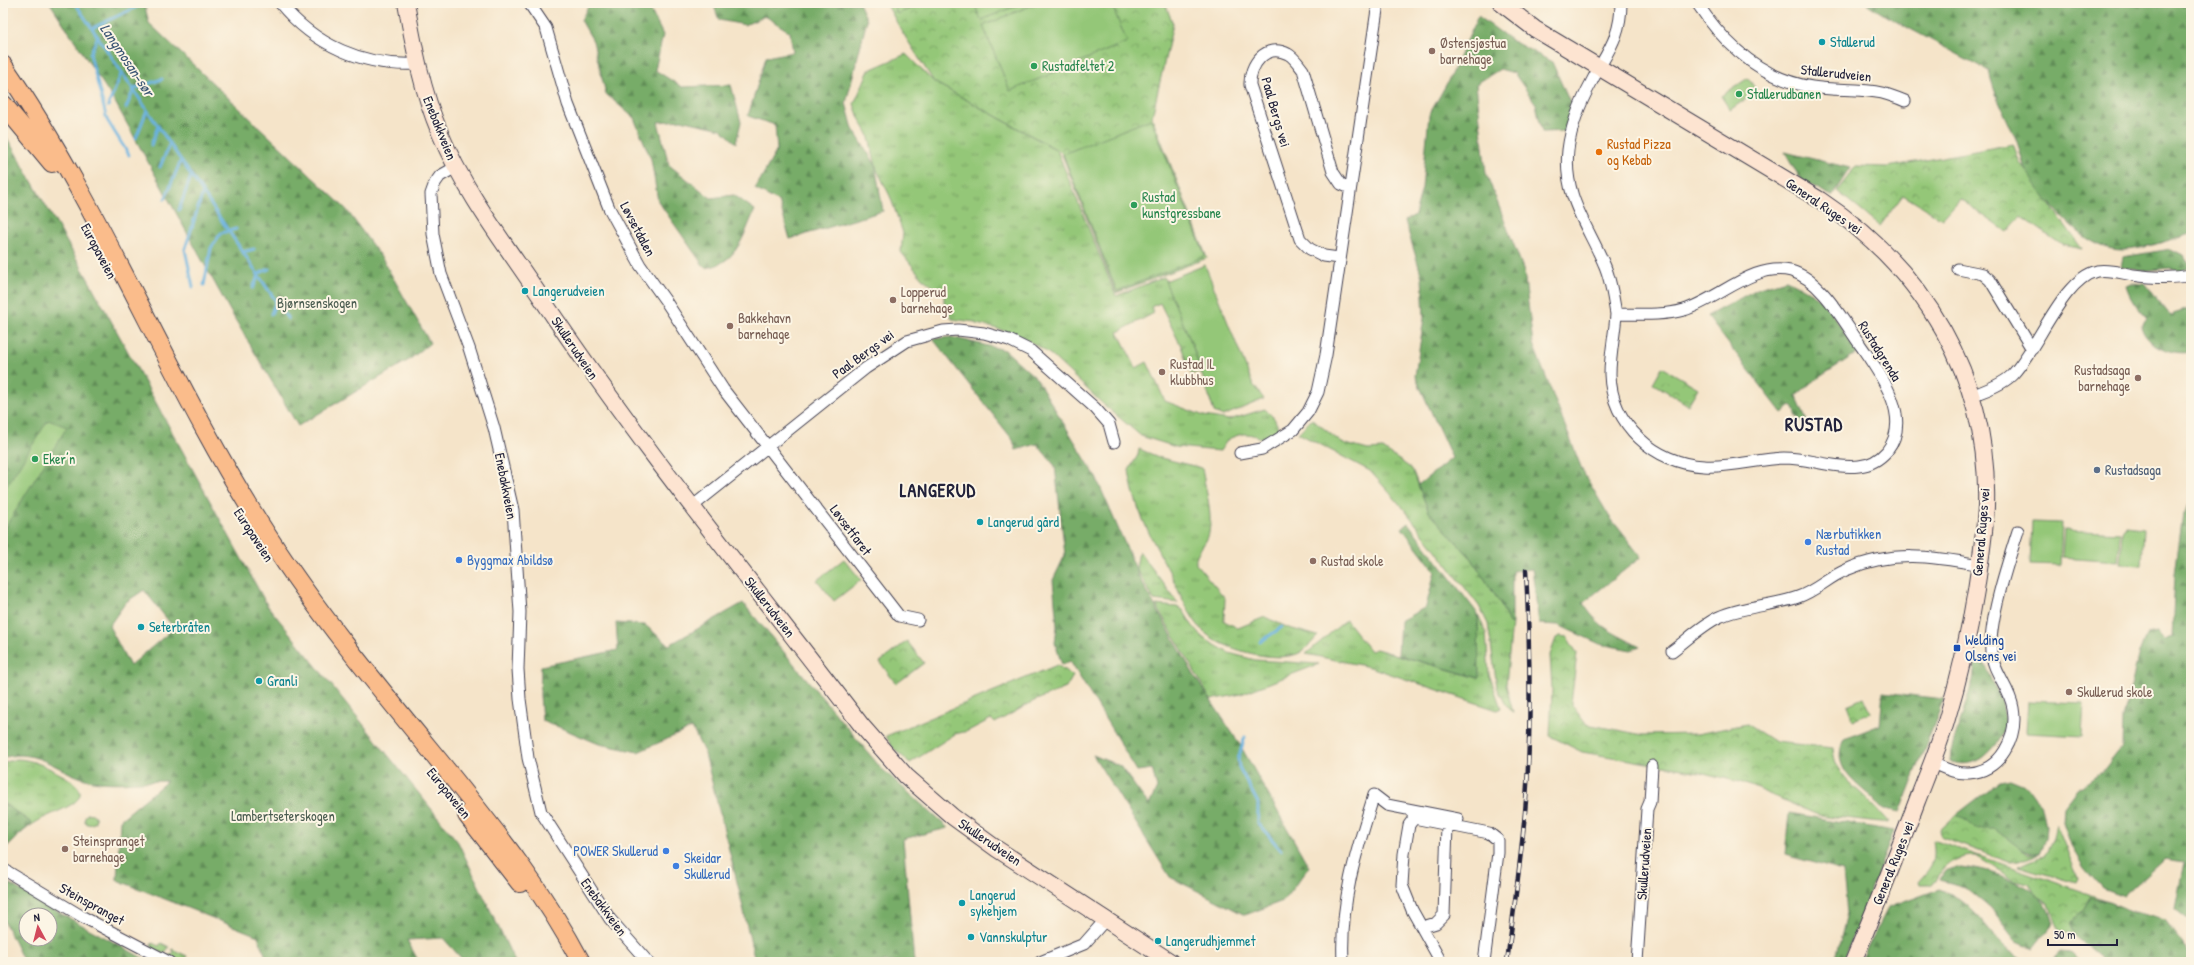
<svg xmlns="http://www.w3.org/2000/svg" width="2194" height="965" font-family="'Patrick Hand',sans-serif">
<style>
.grass{fill:url(#grass-tufts);stroke:#5b745a}
.forest{fill:url(#forest-firs);stroke:#4c6752;fill-rule:evenodd}
.park{fill:url(#park-crowns);stroke:#5b745a}
.pitch{fill:#94c778;stroke:#5b745a}
.lines{fill:none;stroke-linecap:round;stroke-linejoin:round}
.stream{stroke:#67b1df;stroke-width:3}
.minor-casing{stroke:#423f50;stroke-width:13}
.secondary-casing{stroke:#423f50;stroke-width:18}
.trunk-casing{stroke:#423f50;stroke-width:20}
.minor{stroke:#fff;stroke-width:11}
.secondary{stroke:#fde4d1;stroke-width:16}
.trunk{stroke:#fabc8b;stroke-width:18}
.rail-casing{stroke:#22223b;stroke-width:4.5}
.rail{stroke:#fcf5e5;stroke-width:3;stroke-dasharray:9;stroke-linecap:butt}
.culture-dot{fill:#0f9aa8;stroke:#fcf5e5;stroke-width:1.5}
.education-dot{fill:#8d6e63;stroke:#fcf5e5;stroke-width:1.5}
.leisure-dot{fill:#2e9e5b;stroke:#fcf5e5;stroke-width:1.5}
.food-dot{fill:#e8710a;stroke:#fcf5e5;stroke-width:1.5}
.service-dot{fill:#5c6f8a;stroke:#fcf5e5;stroke-width:1.5}
.shop-dot{fill:#3f7fe0;stroke:#fcf5e5;stroke-width:1.5}
.transit-dot{fill:#1a4fb4;stroke:#fcf5e5;stroke-width:1.5}
.labels{text-anchor:middle;stroke-width:4;stroke-linejoin:round;paint-order:stroke}
.culture-label{font-size:14px;fill:#0d838f;stroke:#fcf5e5;text-anchor:start}
.education-label{font-size:14px;fill:#785e54;stroke:#fcf5e5;text-anchor:start}
.leisure-label{font-size:14px;fill:#27864d;stroke:#fcf5e5;text-anchor:start}
.street-label{font-size:14px;fill:#22223b;stroke:#fcf5e5}
.food-label{font-size:14px;fill:#c56008;stroke:#fcf5e5;text-anchor:start}
.park-label{font-size:14px;fill:#4a5c50;stroke:#fcf5e5}
.service-label{font-size:14px;fill:#4e5e75;stroke:#fcf5e5;text-anchor:start}
.shop-label{font-size:14px;fill:#366cbe;stroke:#fcf5e5;text-anchor:start}
.transit-label{font-size:14px;fill:#164399;stroke:#fcf5e5;text-anchor:start}
.water-label{font-size:15px;font-style:italic;fill:#3a5474;stroke:#fcf5e5}
.district-label{font-size:18px;font-weight:bold;letter-spacing:1px;fill:#22223b;stroke:#fcf5e5}
</style>
<defs>
<pattern id="grass-tufts" width="24" height="20" patternUnits="userSpaceOnUse"><rect width="24" height="20" fill="#94c778"/><path d="M3 7l-1-3M5 7V3M7 7l1-3M15 17l-1-3M17 17v-4M19 17l1-3" fill="none" stroke="#78a164"/></pattern>
<pattern id="forest-firs" width="22" height="20" patternUnits="userSpaceOnUse"><rect width="22" height="20" fill="#77ac68"/><path d="M5 1l3.5 6h-7zM16 11l3.5 6h-7z" fill="#618c57"/></pattern>
<pattern id="park-crowns" width="20" height="18" patternUnits="userSpaceOnUse"><rect width="20" height="18" fill="#94c778"/><path d="M2 6a3 3 0 1 1 6 0M12 15a3 3 0 1 1 6 0" fill="none" stroke="#78a164"/></pattern>
</defs>
<rect width="100%" height="100%" fill="#fcf5e5"/>
<filter id="ink" filterUnits="userSpaceOnUse"><feTurbulence type="fractalNoise" baseFrequency=".025" numOctaves="2"/><feDisplacementMap in="SourceGraphic" scale="8" xChannelSelector="R" yChannelSelector="G"/><feConvolveMatrix kernelMatrix="1 2 1 2 8 2 1 2 1" color-interpolation-filters="sRGB"/></filter>
<filter id="wash" filterUnits="userSpaceOnUse"><feTurbulence type="fractalNoise" baseFrequency=".012" numOctaves="4" result="noise"/><feDisplacementMap in="SourceGraphic" scale="16" xChannelSelector="R" yChannelSelector="G"/><feGaussianBlur stdDeviation="0.9" result="paint"/><feColorMatrix in="noise" values="0 0 0 0 0 0 0 0 0 0 0 0 0 0 0 0 0 1.4 0 .05"/><feComposite in="paint" operator="in"/></filter>
<g filter="url(#wash)">
<rect width="100%" height="100%" fill="#f5e4c9"/>
<!-- grass -->
<path class="grass" d="M906 54 934 82 1057 150 1116 296 1164 277 1192 344 1201 372 1191 374 1181 346 1160 303 1151 307 1154 313 1118 332 1136 368 1147 362 1165 401 1204 416 1229 420 1265 409 1274 418 1279 429C1259 446 1260 433 1243 434 1238 435 1233 437 1228 439L1220 451 1176 447 1141 436 1103 404 1051 355C1028 338 1004 329 976 324L975 322 952 319 944 302V295L922 278 901 252 903 233 890 196 877 170 868 134 859 118 854 104 869 70Z
M1312 419 1342 443 1368 450 1383 449 1412 469 1429 512 1472 559 1500 603 1509 623H1512L1506 685 1513 713 1505 703 1497 687 1488 624 1479 606 1404 509 1370 471 1298 433Z
M1139 449 1161 458 1202 468C1205 489 1213 511 1209 533 1207 545 1194 551 1196 564L1225 598 1224 621 1238 628 1265 617 1289 628 1318 636C1312 642 1305 651 1297 654 1273 663 1221 649 1203 631 1188 615 1180 593 1170 573 1152 539 1134 509 1129 470L1138 455Z
M1139 551 1178 603 1154 600 1136 568Z
M1156 605 1177 607 1183 610 1192 625 1203 638 1229 653 1255 660 1319 664 1241 694 1211 700Z
M1478 614 1486 633 1489 674 1501 708 1497 710 1370 667 1306 654 1346 620 1370 651 1376 649 1478 678Z
M16 759C33 759 49 768 64 776 106 800 55 810 38 821 24 829 14 840 3 851V763Z
M152 943 159 946 161 943 169 947 164 954 151 947Z
M172 949 187 956 184 962 169 956 170 953 173 954 174 952 171 950Z"/>
<!-- forest -->
<path class="forest" d="M50 3H144L149 23 346 209 383 260 430 343 409 360 298 426 229 309 115 102Z
M590 3H647L663 35 655 70 682 87 731 85 741 122 736 143 721 129 681 120 658 122 669 165 711 198 734 195 755 210C743 236 737 264 705 268L658 201 651 159 634 118 606 94 593 41 581 20Z
M713 3H859L867 20 846 103 853 129 875 164 883 211 790 239 779 202 755 189 777 150 775 125 748 116 766 57 793 52 790 32 765 16 745 25 719 20Z
M1866 3H2191V233C2173 239 2142 250 2123 250 2090 250 2067 222 2047 200 2041 193 2033 186 2029 179 2023 166 2021 152 2016 139 2006 116 1994 95 1989 71L1886 16Z
M1478 16 1511 40 1552 62 1571 105 1572 131 1542 132 1536 104 1514 73 1500 69 1476 84 1486 173 1524 271 1533 344 1583 472 1609 516 1641 557 1583 603C1600 630 1614 632 1640 647L1631 650 1600 644 1558 625 1539 624 1532 569 1512 571V623H1509L1500 603 1472 559 1429 512 1418 485 1452 458 1415 376 1424 318 1422 277 1405 221 1415 215 1422 188 1429 115 1447 83Z
M3 131 87 277 267 605 458 842 515 962 463 960 443 938 407 940 419 962H268L258 936 117 880 120 820 167 781C145 781 113 785 93 781 60 775 38 746 3 758ZM144 590 174 628 130 666 109 626 126 602Z
M1785 152 1850 168 1832 196 1801 180Z
M2171 249 2183 255 2191 267 2182 271 2170 268 2141 271 2121 267 2123 257Z
M1786 280C1828 297 1834 317 1857 353L1812 382 1796 396 1809 426 1797 417 1794 408 1791 406 1782 413 1707 316 1759 288Z
M2132 283 2145 284 2170 315 2189 309 2191 311V352C2172 356 2145 345 2141 326L2147 318C2137 307 2130 299 2126 285Z
M951 337 1005 350 1036 378 1095 475 1141 581 1194 675 1239 743 1309 867 1283 901 1245 915 1170 877 1093 755 1120 766 1149 805 1157 788 1152 769 1137 771 1070 661 1062 665 1055 643 1057 626 1053 580 1065 555 1055 466 1037 444 1016 450 1013 440 933 339Z
M2191 501V916L2189 919 2175 908 2184 862 2164 859 2124 896 2102 888 2084 868 2072 848 2063 822 2064 806 2076 790 2102 772 2122 747 2123 718 2139 653 2146 635 2157 633 2164 640 2172 637 2175 574 2183 513Z
M1408 523 1478 614 1479 678 1398 655 1400 621 1426 607 1435 571 1402 528Z
M743 603 881 768 948 828 903 839 914 962H755L739 890 705 754 692 728 638 752 599 744 542 720 540 695 541 666 618 650 616 623 645 625 669 645Z
M1975 662 1985 664C1991 677 2007 711 2005 725 2003 739 1994 748 1985 756 1976 764 1961 766 1950 761L1951 751 1973 680Z
M1883 692 1944 699 1900 812C1895 811 1890 810 1885 809 1879 807 1874 799 1869 795 1850 779 1832 765 1844 739L1880 725Z
M2010 779 2027 786 2042 807 2046 827 2045 840 2039 854C2010 853 2007 825 1975 829L1967 821 1956 815 2000 781Z
M3 803 32 823 3 850Z
M1789 813 1894 831 1845 957 1841 962H1835L1847 913 1843 871 1785 855Z
M1960 867C1985 869 2029 881 2045 903 2049 908 2051 917 2053 923L2033 948 2015 940 1991 909 1965 887 1940 880 1944 872Z
M3 880 47 906 150 962H24L3 919ZM26 915H50V939H26Z
M1939 889C1970 899 1984 926 2005 947 2011 953 2019 957 2025 962H1860L1888 908Z
M2091 897 2109 901 2128 910 2165 920 2191 954V962H2106L2074 936 2071 924 2084 909Z
M2061 952 2071 953 2080 962H2055V958Z"/>
<!-- park -->
<path class="park" d="M886 3H1165L1173 24 1152 117 1207 258 1116 293 1061 152 934 82 901 30Z
M2013 144 2020 162 2082 249 2062 245 2021 216 2007 232 1960 199 1942 219 1903 195 1880 226 1837 191 1856 166 1888 167Z
M1662 367 1698 388 1688 405 1653 383Z
M1560 636 1567 637 1577 653 1571 704 1586 724 1643 735 1697 734 1747 724 1775 742 1833 748C1835 775 1850 782 1868 800 1875 807 1882 815 1889 823L1818 815 1743 783 1700 772 1582 752 1550 736 1552 690 1550 655 1556 638Z
M907 641 924 663 896 684 880 662Z
M1057 665 1073 676 1066 688 1034 701 995 723 991 719 968 731 955 734 910 763 892 747 886 736Z
M1863 698 1870 712 1853 720 1847 705Z
M84.5 819a5.5 5.5 0 1 1 11 0a5.5 5.5 0 1 1-11 0Z
M1956 815 1967 821 1975 829 1993 828 2028 854H2039L2019 861 2009 862 1941 837 1940 830Z
M2056 824 2076 873 2078 879 2076 883 2018 866 2045 855 2053 839Z
M1933 840 2109 901 2090 897 2084 909 2071 924 2074 936 2058 930 2049 903 2035 894 2029 883 2014 880 1976 856C1959 856 1943 863 1937 880L1929 885H1919L1918 882C1933 865 1936 862 1933 840Z"/>
<!-- pitch -->
<path class="pitch" d="M893 3H925L897 14Z
M974 3H1023L981 20Z
M1037 3H1111L1127 42 1010 91 983 26Z
M1748 78 1757 91 1730 110 1721 96Z
M1151 119 1205 256 1117 291 1063 154Z
M1205 265 1252 383 1264 399 1223 416 1214 412 1192 344 1165 281Z
M48 420 67 427 3 531V492Z
M2032 522 2062 523 2060 565 2030 564Z
M2126 526 2144 528 2142 565 2120 564 2122 532Z
M2064 530 2120 533 2118 561 2062 557Z
M844 559 861 580 834 601 817 580Z
M2028 701 2084 703 2082 736 2026 733Z"/>
<g class="lines">
<!-- stream -->
<path class="stream" d="M75 3 288 319
M92 28 145 3
M98 36 90 54 107 120 129 155
M108 106 122 72
M126 108 134 89 162 79
M136 138 147 110
M151 145 158 126
M160 167 170 143
M165 199 181 160
M179 210 191 176
M243 252 254 249
M258 274 269 269
M204 285 211 248 221 233 236 229
M193 287 185 249 203 192
M253 288 259 275
M271 314 276 301
M1260 642 1282 627
M1245 737 1238 759 1239 767 1258 803V823L1281 850"/>
</g>
</g>
<g filter="url(#ink)">
<g class="lines">
<defs>
<path id="minor" d="M280 3C314 45 364 67 417 64
M529 3 546 28 568 104 609 208 640 265 665 300 723 389 899 616 918 620
M1697 3C1724 44 1762 79 1812 87 1835 91 1859 88 1882 93 1890 95 1898 98 1905 101
M456 167 440 176 435 183 431 194 433 234 441 274 469 348 494 428 513 510 520 612 518 669 520 699 528 758 541 812 610 919 648 962
M1339 258 1324 256 1310 249 1300 239 1250 85C1249 65 1266 42 1288 54 1294 57 1299 65 1303 70L1333 172 1341 184 1350 188
M1958 269 1983 274 1990 280 2032 349
M1616 314C1615 333 1610 354 1610 374 1611 424 1655 464 1704 466 1730 468 1757 459 1784 458 1809 458 1834 469 1859 466 1870 465 1880 459 1887 451 1913 418 1881 375 1861 346 1844 322 1821 279 1791 271 1754 262 1719 299 1684 310 1662 316 1638 314 1616 314 1613 297 1611 279 1604 264 1587 224 1563 196 1568 150 1571 125 1580 103 1592 81 1607 52 1621 37 1621 3
M1971 396C1984 391 2002 385 2012 375 2038 349 2062 279 2097 271 2109 269 2121 273 2133 275 2153 278 2172 279 2191 275
M1240 453 1262 449 1293 430 1308 412 1318 392 1326 355 1378 3
M693 506 866 368 907 341 943 331 958 330 984 333 1009 340 1031 351 1095 408 1109 424 1114 442
M1672 651C1687 640 1702 625 1719 617 1744 606 1772 606 1798 597 1816 591 1829 577 1846 570 1891 550 1932 556 1980 565
M1932 763C1944 768 1956 774 1969 773 2001 771 2018 737 2013 708 2010 688 1993 672 1991 652 1989 619 2008 562 2018 531
M1412 812 1414 818 1409 825 1404 854 1402 885 1412 910 1441 962
M1414 818 1489 833 1498 840V853L1484 962
M3 869 83 917 169 962
M1423 927 1436 923 1444 915 1447 826
M1040 962 1084 944 1106 919
M1343 962C1340 901 1356 852 1374 795L1387 805 1458 819
M1637 962 1647 809 1650 802 1652 766"/>
<path id="secondary" d="M406 3C414 47 422 91 440 133 465 193 506 245 542 299 641 447 754 585 862 726L906 776 953 817 997 849 1171 962
M1501 3 1535 29 1820 200C1924 269 1990 378 1986 506 1985 534 1980 562 1976 590 1969 634 1959 679 1946 722 1938 749 1927 775 1917 801 1897 855 1875 909 1853 962"/>
<path id="trunk" d="M3 65C106 214 170 386 269 538 323 621 387 697 449 773 498 834 545 893 581 962
M3 104 52 163
M467 815 520 883"/>
</defs>
<!-- minor casing -->
<use href="#minor" class="minor-casing"/>
<!-- secondary casing -->
<use href="#secondary" class="secondary-casing"/>
<!-- trunk casing -->
<use href="#trunk" class="trunk-casing"/>
<!-- minor -->
<use href="#minor" class="minor"/>
<!-- secondary -->
<use href="#secondary" class="secondary"/>
<!-- trunk -->
<use href="#trunk" class="trunk"/>
<defs>
<path id="rail" d="M1507 962C1514 908 1522 854 1526 800 1532 723 1530 647 1526 570"/>
</defs>
<!-- rail casing -->
<use href="#rail" class="rail-casing"/>
<!-- rail -->
<use href="#rail" class="rail"/>
</g>
</g>
<!-- markers -->
<g class="culture-dot">
<circle cx="1822" cy="42" r="4"/>
<circle cx="525" cy="291" r="4"/>
<circle cx="980" cy="522" r="4"/>
<circle cx="141" cy="627" r="4"/>
<circle cx="259" cy="681" r="4"/>
<circle cx="962" cy="903" r="4"/>
<circle cx="971" cy="937" r="4"/>
<circle cx="1158" cy="941" r="4"/>
</g>
<g class="education-dot">
<circle cx="1432" cy="51" r="4"/>
<circle cx="893" cy="300" r="4"/>
<circle cx="730" cy="326" r="4"/>
<circle cx="1162" cy="372" r="4"/>
<circle cx="2138" cy="378" r="4"/>
<circle cx="1313" cy="561" r="4"/>
<circle cx="2069" cy="692" r="4"/>
<circle cx="65" cy="849" r="4"/>
</g>
<g class="leisure-dot">
<circle cx="1034" cy="66" r="4"/>
<circle cx="1739" cy="94" r="4"/>
<circle cx="1134" cy="205" r="4"/>
<circle cx="35" cy="459" r="4"/>
</g>
<circle class="food-dot" cx="1599" cy="152" r="4"/>
<circle class="service-dot" cx="2097" cy="470" r="4"/>
<g class="shop-dot">
<circle cx="1808" cy="542" r="4"/>
<circle cx="459" cy="560" r="4"/>
<circle cx="666" cy="851" r="4"/>
<circle cx="676" cy="866" r="4"/>
</g>
<rect class="transit-dot" x="1953" y="644" width="8" height="8" rx="2"/>
<g class="labels">
<!-- culture labels -->
<g class="culture-label">
<text x="1830" y="47">Stallerud</text>
<text x="533" y="296">Langerudveien</text>
<text x="988" y="527">Langerud gård</text>
<text x="149" y="632">Seterbråten</text>
<text x="267" y="686">Granli</text>
<text x="970" y="900">Langerud<tspan x="970" dy="16">sykehjem</tspan></text>
<text x="979" y="942">Vannskulptur</text>
<text x="1166" y="946">Langerudhjemmet</text>
</g>
<!-- education labels -->
<g class="education-label">
<text x="1440" y="48">Østensjøstua<tspan x="1440" dy="16">barnehage</tspan></text>
<text x="901" y="297">Lopperud<tspan x="901" dy="16">barnehage</tspan></text>
<text x="738" y="323">Bakkehavn<tspan x="738" dy="16">barnehage</tspan></text>
<text x="1170" y="369">Rustad IL<tspan x="1170" dy="16">klubbhus</tspan></text>
<text x="2130" y="375" text-anchor="end">Rustadsaga<tspan x="2130" dy="16">barnehage</tspan></text>
<text x="1321" y="566">Rustad skole</text>
<text x="2077" y="697">Skullerud skole</text>
<text x="73" y="846">Steinspranget<tspan x="73" dy="16">barnehage</tspan></text>
</g>
<!-- leisure labels -->
<g class="leisure-label">
<text x="1042" y="71">Rustadfeltet 2</text>
<text x="1747" y="99">Stallerudbanen</text>
<text x="1142" y="202">Rustad<tspan x="1142" dy="16">kunstgressbane</tspan></text>
<text x="43" y="464">Eker’n</text>
</g>
<!-- street labels -->
<g class="street-label">
<text transform="translate(1836 73) rotate(6)" y="5">Stallerudveien</text>
<text transform="translate(1276 112) rotate(74)" y="5">Paal Bergs vei</text>
<text transform="translate(440 128) rotate(68)" y="5">Enebakkveien</text>
<text transform="translate(1824 206) rotate(34)" y="5">General Ruges vei</text>
<text transform="translate(638 229) rotate(62)" y="5">Løvsetdalen</text>
<text transform="translate(99 251) rotate(62)" y="5">Europaveien</text>
<text transform="translate(575 348) rotate(56)" y="5">Skullerudveien</text>
<text transform="translate(1880 351) rotate(58)" y="5">Rustadgrenda</text>
<text transform="translate(863 354) rotate(-36)" y="5">Paal Bergs vei</text>
<text transform="translate(506 486) rotate(79)" y="5">Enebakkveien</text>
<text transform="translate(851 530) rotate(53)" y="5">Løvsetfaret</text>
<text transform="translate(1981 532) rotate(-85)" y="5">General Ruges vei</text>
<text transform="translate(254 535) rotate(57)" y="5">Europaveien</text>
<text transform="translate(770 607) rotate(52)" y="5">Skullerudveien</text>
<text transform="translate(449 793) rotate(51)" y="5">Europaveien</text>
<text transform="translate(990 842) rotate(34)" y="5">Skullerudveien</text>
<text transform="translate(1893 863) rotate(-68)" y="5">General Ruges vei</text>
<text transform="translate(1644 864) rotate(-86)" y="5">Skullerudveien</text>
<text transform="translate(92 904) rotate(29)" y="5">Steinspranget</text>
<text transform="translate(604 907) rotate(54)" y="5">Enebakkveien</text>
</g>
<!-- food labels -->
<g class="food-label">
<text x="1607" y="149">Rustad Pizza<tspan x="1607" dy="16">og Kebab</tspan></text>
</g>
<!-- park labels -->
<g class="park-label">
<text x="317" y="308">Bjørnsenskogen</text>
<text x="283" y="821">Lambertseterskogen</text>
</g>
<!-- service labels -->
<g class="service-label">
<text x="2105" y="475">Rustadsaga</text>
</g>
<!-- shop labels -->
<g class="shop-label">
<text x="1816" y="539">Nærbutikken<tspan x="1816" dy="16">Rustad</tspan></text>
<text x="467" y="565">Byggmax Abildsø</text>
<text x="658" y="856" text-anchor="end">POWER Skullerud</text>
<text x="684" y="863">Skeidar<tspan x="684" dy="16">Skullerud</tspan></text>
</g>
<!-- transit labels -->
<g class="transit-label">
<text x="1965" y="645">Welding<tspan x="1965" dy="16">Olsens vei</tspan></text>
</g>
<!-- water labels -->
<g class="water-label">
<text transform="translate(127 60) rotate(56)" y="5">Langmosan-sør</text>
</g>
<!-- district labels -->
<g class="district-label">
<text x="1814" y="431">RUSTAD</text>
<text x="938" y="497">LANGERUD</text>
</g>
</g>
<!-- margin -->
<rect width="2194" height="965" fill="none" stroke="#fcf5e5" stroke-width="16"/>
<!-- north arrow -->
<g transform="translate(38 927) rotate(353)"><circle r="19" fill="#fcf5e5" stroke="#a5a1a1"/>
<path d="M0-3L7 15L0 10L-7 15Z" fill="#d1495b"/>
<text y="-6" font-size="11" font-weight="bold" text-anchor="middle" fill="#22223b">N</text>
</g>
<!-- scale -->
<path d="M2048 939v6h69v-6" fill="none" stroke="#22223b" stroke-width="2"/>
<text x="2054" y="939" font-size="12" fill="#22223b" stroke="#fcf5e5" stroke-width="3" paint-order="stroke">50 m</text>
</svg>
